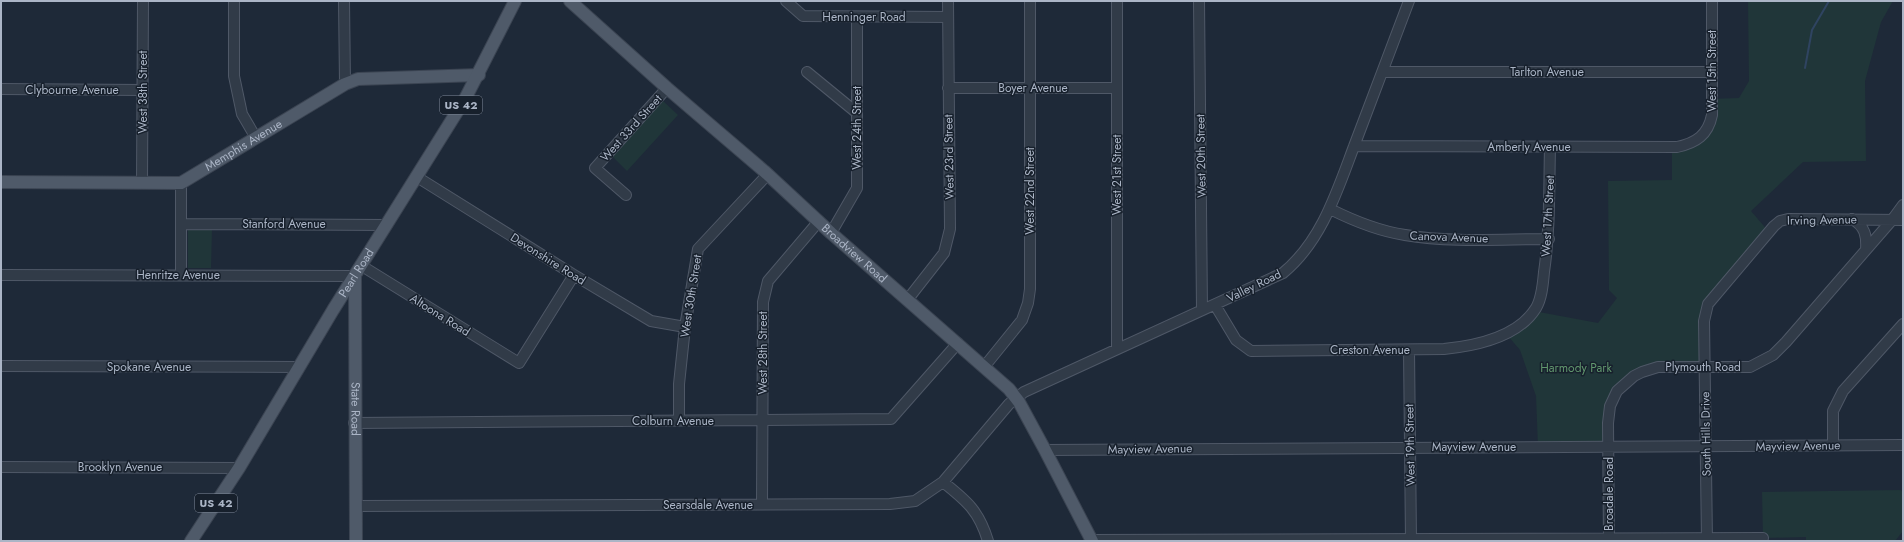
<svg xmlns="http://www.w3.org/2000/svg" width="1904" height="542" font-family="Jost,sans-serif">
<style>
.green{fill:#203639}
.lines{fill:none;stroke-linecap:round;stroke-linejoin:round}
.stream{stroke:#2f4461;stroke-width:2}
.minor-casing{stroke:#4f5867;stroke-width:12}
.major-casing{stroke:#3b4452;stroke-width:14}
.minor{stroke:#313b48;stroke-width:10}
.major{stroke:#4f5a69;stroke-width:12}
.labels{text-anchor:middle;stroke-width:3;stroke-linejoin:round;paint-order:stroke}
.shield{fill:#17202c;stroke:#7f8898;stroke-width:1}
.shield-label{font-size:11px;font-weight:bold;fill:#abb5c6}
.street-label{font-size:12px;fill:#abb5c6;stroke:#17202c}
.park-label{font-size:12px;fill:#61976e;stroke:#17202c}
</style>
<rect width="100%" height="100%" fill="#1e2938"/>
<!-- green -->
<path class="green" d="M1748 1H1893L1881 22 1865 81 1866 161 1803 162 1751 211 1769 232 1708 304 1705 368 1651 369 1612 400 1609 448 1538 447 1536 396 1520 350 1508 336 1539 312 1598 323 1617 298 1609 290 1608 181 1672 180V147L1701 137 1712 99 1739 98 1749 81Z
M662 100 678 115 627 171 613 157Z
M188 229H212L211 268H188Z
M1901 490 1903 493V531L1895 541H1806V537L1763 538 1762 492Z"/>
<g class="lines">
<!-- stream -->
<path class="stream" d="M1805 68 1812 30 1829 1"/>
<defs>
<path id="minor" d="M234 1V76L242 114 256 138
M344 1 345 84
M786 1 803 16 948 17
M1199 1 1202 310
M807 72 857 113
M1383 72H1712
M948 88H1117
M1 89 143 90
M1354 146 1677 147C1696 143 1708 135 1712 115V1
M417 177 574 275 651 321 685 327
M142 183 143 1
M181 183V275
M626 195 595 168 667 88
M1330 209C1354 221 1378 231 1405 235 1451 243 1502 239 1549 239
M1852 219C1865 226 1867 236 1866 250
M181 224 387 225
M831 233 857 188V17
M362 266 519 363 574 275
M1 275 355 276
M908 299 944 253 950 229 948 1
M1215 305 1236 340 1251 351 1444 349C1475 346 1518 337 1536 308 1542 298 1543 283 1544 272 1550 231 1549 189 1550 147
M1117 349V1
M1409 350 1411 541
M1 366 298 367
M984 367 1022 320 1028 303 1030 289V1
M679 421V384L685 327 698 249 768 174
M354 423 891 419 958 343
M1833 445V411L1843 391 1903 324
M1045 450 1903 445
M1 467 239 468
M943 482C967 501 979 511 988 541
M762 504 763 302 768 281 819 221
M356 506 890 504 915 501 943 482 1009 404 1024 392 1283 273C1323 240 1338 188 1356 141 1374 94 1391 48 1409 1
M1091 540 1763 538
M1609 541 1608 423 1610 406 1617 391 1634 376 1642 372 1658 367H1750L1773 355 1786 342 1892 220 1903 205
M1707 541 1704 321 1708 304 1774 226 1780 221 1788 219 1903 220"/>
<g id="major">
<path id="s1" d="M570 1 667 88 764 171 831 233 1009 389 1019 402 1045 450 1092 541"/>
<path id="s2" d="M1 182 181 183 345 84 358 79 479 75"/>
<path id="s3" d="M355 277 356 541"/>
<path id="s4" d="M191 541 239 468 333 310 465 99 515 1"/>
</g>
</defs>
<!-- minor casing -->
<use href="#minor" class="minor-casing"/>
<!-- major casing -->
<use href="#major" class="major-casing"/>
<!-- minor -->
<use href="#minor" class="minor"/>
<!-- major -->
<use href="#major" class="major"/>
</g>
<g class="labels">
<!-- shield labels -->
<g class="shield">
<rect x="440" y="96" width="42" height="18" rx="3"/>
<rect x="195" y="494" width="42" height="18" rx="3"/>
</g>
<g class="shield-label">
<text x="461" y="109">US 42</text>
<text x="216" y="507">US 42</text>
</g>
<!-- street labels -->
<g class="street-label">
<text x="864" y="21">Henninger Road</text>
<text transform="translate(1712 71) rotate(-90)" y="4">West 15th Street</text>
<text x="1547" y="76">Tarlton Avenue</text>
<text x="1033" y="92">Boyer Avenue</text>
<text x="72" y="94">Clybourne Avenue</text>
<text transform="translate(143 92) rotate(-90)" y="4">West 38th Street</text>
<text transform="translate(631 128) rotate(-48)" y="4">West 33rd Street</text>
<text transform="translate(857 128) rotate(-90)" y="4">West 24th Street</text>
<text dy="4" stroke="none"><textPath href="#s2" startOffset="253">Memphis Avenue</textPath></text>
<text x="1529" y="151">Amberly Avenue</text>
<text transform="translate(1201 156) rotate(-91)" y="4">West 20th Street</text>
<text transform="translate(949 157) rotate(-91)" y="4">West 23rd Street</text>
<text transform="translate(1117 175) rotate(-90)" y="4">West 21st Street</text>
<text transform="translate(1030 191) rotate(-90)" y="4">West 22nd Street</text>
<text transform="translate(1548 216) rotate(-87)" y="4">West 17th Street</text>
<text transform="translate(1822 220) rotate(-1)" y="4">Irving Avenue</text>
<text x="284" y="228">Stanford Avenue</text>
<text transform="translate(1449 237) rotate(2)" y="4">Canova Avenue</text>
<text dy="4" stroke="none"><textPath href="#s1" startOffset="380">Broadview Road</textPath></text>
<text transform="translate(548 259) rotate(32)" y="4">Devonshire Road</text>
<text dy="4" stroke="none"><textPath href="#s4" startOffset="315">Pearl Road</textPath></text>
<text x="178" y="279">Henritze Avenue</text>
<text transform="translate(1254 286) rotate(-26)" y="4">Valley Road</text>
<text transform="translate(691 296) rotate(-81)" y="4">West 30th Street</text>
<text transform="translate(440 315) rotate(32)" y="4">Altoona Road</text>
<text x="1370" y="354">Creston Avenue</text>
<text transform="translate(763 353) rotate(-90)" y="4">West 28th Street</text>
<text x="149" y="371">Spokane Avenue</text>
<text x="1703" y="371">Plymouth Road</text>
<text dy="4" stroke="none"><textPath href="#s3" startOffset="132">State Road</textPath></text>
<text x="673" y="425">Colburn Avenue</text>
<text transform="translate(1706 434) rotate(-91)" y="4">South Hills Drive</text>
<text transform="translate(1410 445) rotate(-91)" y="4">West 19th Street</text>
<text transform="translate(1798 446) rotate(-1)" y="4">Mayview Avenue</text>
<text x="1474" y="451">Mayview Avenue</text>
<text transform="translate(1150 449) rotate(-1)" y="4">Mayview Avenue</text>
<text x="120" y="471">Brooklyn Avenue</text>
<text transform="translate(1609 494) rotate(-90)" y="4">Broadale Road</text>
<text x="708" y="509">Searsdale Avenue</text>
</g>
<!-- park labels -->
<g class="park-label">
<text x="1576" y="372">Harmody Park</text>
</g>
</g>
<!-- border -->
<rect width="1904" height="542" fill="none" stroke="#abb5c6" stroke-width="4"/>
</svg>
